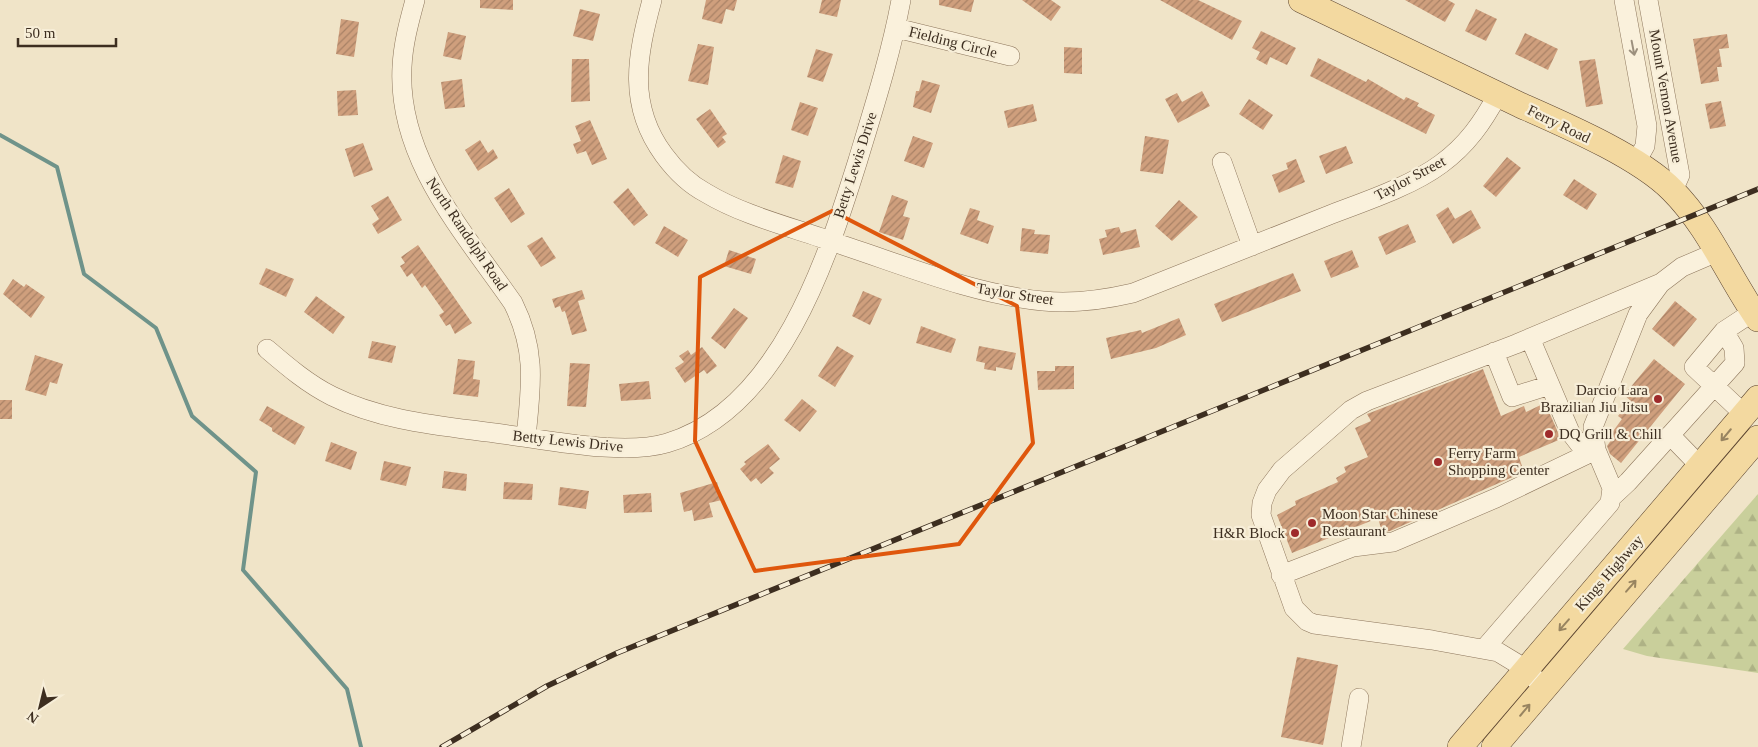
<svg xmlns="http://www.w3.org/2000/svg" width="1758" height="747" font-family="Georgia,serif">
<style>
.forest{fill:url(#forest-firs)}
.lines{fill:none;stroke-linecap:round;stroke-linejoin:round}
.stream{stroke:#6f938a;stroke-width:4}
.building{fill:url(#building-hatch)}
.minor-casing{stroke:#8d765c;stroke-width:20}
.major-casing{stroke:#5b4430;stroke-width:26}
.minor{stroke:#faf1dc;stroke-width:19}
.major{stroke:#f3d9a0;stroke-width:25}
.rail-casing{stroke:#3d2e20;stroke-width:5.5}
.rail{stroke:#f7eed8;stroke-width:4;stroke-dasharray:11;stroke-linecap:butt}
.oneway{stroke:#9c907e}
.oneway2{stroke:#988460}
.marked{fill:none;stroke:#df570d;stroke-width:4;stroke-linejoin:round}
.poi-dot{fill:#9e2a2b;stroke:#f7eed8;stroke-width:2}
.labels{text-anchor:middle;stroke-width:4.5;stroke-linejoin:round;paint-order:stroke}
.street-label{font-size:15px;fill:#3d2e20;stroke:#f7eed8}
.poi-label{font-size:15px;fill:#3d2e20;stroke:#f7eed8;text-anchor:start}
</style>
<defs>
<pattern id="forest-firs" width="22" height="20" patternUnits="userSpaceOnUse" patternTransform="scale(1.25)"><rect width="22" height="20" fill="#c9cf9b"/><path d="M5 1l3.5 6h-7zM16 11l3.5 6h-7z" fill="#aeb285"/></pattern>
<pattern id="building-hatch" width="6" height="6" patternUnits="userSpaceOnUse" patternTransform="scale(1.25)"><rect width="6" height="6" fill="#cf9f7d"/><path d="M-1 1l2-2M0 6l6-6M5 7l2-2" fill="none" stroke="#a98266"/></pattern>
</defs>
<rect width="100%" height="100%" fill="#f0e4c8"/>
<!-- forest -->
<path class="forest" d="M1758 494V673L1647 656 1623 649Z"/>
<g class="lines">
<!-- stream -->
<path class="stream" d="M0 135 57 167 84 274 156 328 192 416 256 472 243 570 347 689 361 747"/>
</g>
<!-- building -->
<path class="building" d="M480 0H513V10L480 8Z
M706 0H737L734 11 726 9 722 24 702 19Z
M822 0H841L837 17 819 13Z
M939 0H974L971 12 939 5Z
M1022 0H1051L1061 7 1051 21Z
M1160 0H1198L1242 21 1232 40Z
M1405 0H1448L1455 4 1445 22Z
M580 9 600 14 593 41 573 36Z
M1476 9 1497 19 1486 41 1465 31Z
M341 19 359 22 354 57 336 54Z
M1261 31 1296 48 1287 65 1270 57 1267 65 1256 59 1260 52 1252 48Z
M448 32 466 36 461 60 443 56Z
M1525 33 1558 49 1548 70 1515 54Z
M1727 34 1729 48 1719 49 1722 67H1717L1719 81 1701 84 1693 39Z
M698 44 714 47 708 85 688 81Z
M1064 47 1082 48V74L1064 73Z
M816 49 833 54 823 82 807 77Z
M1318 58 1366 82 1368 79 1404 100 1406 97 1419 103 1417 106 1435 115 1426 134 1310 76Z
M572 59H589L590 101 571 102Z
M1595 59 1603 104 1586 107 1579 61Z
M462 79 465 107 445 109 441 82Z
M922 80 940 85 931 113 913 107 916 91H919Z
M356 90 358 115 338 116 337 91Z
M1202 91 1210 106 1178 123 1165 99 1177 93 1182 102Z
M1249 99 1273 115 1263 130 1239 114Z
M1721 101 1726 126 1710 129 1705 104Z
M800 102 818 108 808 136 791 130Z
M1033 104 1037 121 1008 128 1004 111Z
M710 109 727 134 722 137 726 142 718 148 696 119Z
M590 120 607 159 592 165 586 151 577 154 573 144 581 141 575 126Z
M913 136 933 143 924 168 904 161Z
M1145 136 1169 140 1163 174 1140 171Z
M480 140 488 153 493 149 498 158 478 171 465 150Z
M363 143 373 170 354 177 345 149Z
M1346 146 1353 163 1326 174 1319 156Z
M783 155 801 161 793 188 775 183Z
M1507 157 1521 168 1496 197 1483 186Z
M1296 159 1305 182 1279 193 1272 175 1288 169 1286 163Z
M1574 179 1597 194 1587 210 1563 195Z
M509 188 525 214 511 223 494 198Z
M628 188 648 215 634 226 613 202Z
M892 195 908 201 903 216 910 218 903 240 879 232Z
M388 196 402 220 378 234 372 224 379 219 371 206Z
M1179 200 1198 217 1172 241 1155 226Z
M1448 207 1455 219 1471 210 1481 228 1453 244 1436 215Z
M970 208 980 211 977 220 994 226 988 244 960 234Z
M1408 224 1416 242 1386 255 1378 237Z
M664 226 688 240 678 257 655 243Z
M1119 227 1121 233 1136 229 1140 247 1103 255 1099 239 1107 237 1105 230Z
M1022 228 1035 230 1034 234 1050 235 1048 254 1020 251Z
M542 237 556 258 541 267 527 246Z
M418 245 472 323 455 334 450 324 446 326 439 315 444 312 425 285 422 288 412 273 407 277 400 266 405 263 401 257Z
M729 250 756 259 751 274 724 266Z
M1352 250 1359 267 1331 278 1324 261Z
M266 268 294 279 286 297 259 284Z
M1293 273 1301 291 1222 322 1214 304Z
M13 279 24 287 26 284 45 297 31 318 3 294Z
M582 290 585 299 578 301 587 331 572 335 565 311 562 312 560 306 555 308 552 299Z
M863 291 882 299 870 325 852 316Z
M316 296 345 317 333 334 304 312Z
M1675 301 1697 319 1674 347 1652 329Z
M734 308 748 318 725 349 711 338Z
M1179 318 1186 335 1156 348 1111 359 1106 338 1141 330 1142 333Z
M921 326 956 339 951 353 916 343Z
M372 341 396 346 392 363 368 358Z
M837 346 854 356 835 387 818 376Z
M979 346 1016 353 1012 370 996 367V371L984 369 985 363 976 361Z
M702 347 717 366 707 374 704 370 685 383 675 368 684 362 679 356 688 350 691 355Z
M35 355 63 364 57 384 50 382 46 396 25 390Z
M458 359 475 361 473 379 480 380 478 397 453 394Z
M1654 359 1685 384 1621 463 1610 454 1607 446 1614 436 1611 434 1622 419 1618 416 1631 401 1624 395Z
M570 363 590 364 586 407 567 406Z
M1055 366H1074V389L1038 390 1037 371H1055Z
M1483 369 1501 416 1524 406 1526 412 1545 403 1561 439 1519 457 1524 472 1390 531 1382 532 1378 518 1292 553 1277 515 1296 505 1295 501 1338 482 1336 478 1346 472 1344 467 1368 457 1355 428 1371 421 1367 414Z
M649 381 651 399 621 401 619 384Z
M802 399 817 411 800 432 784 420Z
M0 400H12V419H0Z
M267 406 305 427 295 445 272 431V428L259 420Z
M331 442 357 452 351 470 325 461Z
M768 444 780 459 769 468 774 473 761 484 756 478 751 482 740 469 746 464 744 462Z
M384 461 411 467 406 486 380 480Z
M444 471 467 474 466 491 442 488Z
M504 482 533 484 532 500 503 499Z
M717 482 722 500 709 503 713 517 694 521 692 510 684 512 680 493Z
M560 487 589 491 586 509 558 505Z
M651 493 652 512 624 513 623 495Z
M1297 657 1338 665 1323 745 1281 737Z"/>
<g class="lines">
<defs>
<path id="minor" d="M415 0C409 22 403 44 402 67 397 159 464 232 513 303 537 351 531 387 526 437
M652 0C637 56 627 105 664 155 675 170 689 184 706 193 744 216 795 228 836 243 904 265 972 294 1043 301 1074 304 1103 300 1133 293 1198 267 1263 242 1327 216 1363 202 1410 187 1441 164 1467 145 1483 122 1498 94
M1624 0 1647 126 1645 146 1635 164
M1648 0 1680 175 1676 184 1670 188
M896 28 1010 56
M1222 162 1252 246
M1530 338 1570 432 1587 454
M267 349C288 367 308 384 332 396 384 422 445 426 502 434 549 440 623 456 667 443 779 410 827 259 858 160 874 107 891 54 901 0
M1494 352 1512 397 1550 385
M1744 414 1694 367 1724 331 1753 312
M1670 435 1700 466
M1613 496 1628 482 1735 363 1734 348 1724 331
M1281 575 1353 547 1393 542 1426 528 1496 498 1596 450
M1484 649 1610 503 1612 488 1596 450 1593 427 1638 314 1660 284
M1544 688 1526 669 1498 652 1432 640 1314 624 1307 621 1294 608 1261 515 1262 503 1267 490 1282 470 1351 410 1367 401 1516 344 1661 283 1682 267 1717 252
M1351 747 1359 698"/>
<path id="major" d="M1301 0C1374 35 1447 70 1520 105 1565 125 1638 156 1672 190 1709 227 1728 276 1758 319
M1460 747 1758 398
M1494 747 1758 438"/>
</defs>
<!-- minor casing -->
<use href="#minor" class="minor-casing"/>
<!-- major casing -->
<use href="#major" class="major-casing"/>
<!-- minor -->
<use href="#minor" class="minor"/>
<!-- major -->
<use href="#major" class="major"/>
<defs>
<path id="rail" d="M442 747 547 686 617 653 1758 189"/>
</defs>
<!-- rail casing -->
<use href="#rail" class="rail-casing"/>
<!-- rail -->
<use href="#rail" class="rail"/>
</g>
<!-- one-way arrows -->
<defs><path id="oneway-shaft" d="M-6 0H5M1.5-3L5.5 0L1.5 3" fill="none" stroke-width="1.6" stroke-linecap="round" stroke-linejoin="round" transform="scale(1.25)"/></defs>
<use class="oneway" href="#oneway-shaft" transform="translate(1633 48) rotate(79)"/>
<g class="oneway2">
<use href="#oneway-shaft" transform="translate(1726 435) rotate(130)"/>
<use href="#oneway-shaft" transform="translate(1631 586) rotate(-49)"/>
<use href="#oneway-shaft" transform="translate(1564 625) rotate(131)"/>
<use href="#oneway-shaft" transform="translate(1525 710) rotate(-50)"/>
</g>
<!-- marked area -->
<path class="marked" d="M832 211 1017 306 1033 443 959 544 755 571 695 441 700 277Z"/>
<!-- markers -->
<g class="poi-dot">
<circle cx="1658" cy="399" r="5"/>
<circle cx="1549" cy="434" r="5"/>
<circle cx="1438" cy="462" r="5"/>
<circle cx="1312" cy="523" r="5"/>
<circle cx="1295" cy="533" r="5"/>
</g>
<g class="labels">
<!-- street labels -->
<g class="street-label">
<text transform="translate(953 42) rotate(14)" y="5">Fielding Circle</text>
<text transform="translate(1666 96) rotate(80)" y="5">Mount Vernon Avenue</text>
<text transform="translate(1559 124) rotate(26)" y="5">Ferry Road</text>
<text transform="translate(855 165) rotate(-72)" y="5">Betty Lewis Drive</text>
<text transform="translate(1410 178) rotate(-28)" y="5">Taylor Street</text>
<text transform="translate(467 234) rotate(56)" y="5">North Randolph Road</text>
<text transform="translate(1015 294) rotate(9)" y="5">Taylor Street</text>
<text transform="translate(568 441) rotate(6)" y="5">Betty Lewis Drive</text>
<text transform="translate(1609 573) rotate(-49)" y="5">Kings Highway</text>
</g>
<!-- poi labels -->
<g class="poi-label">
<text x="1648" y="395" text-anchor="end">Darcio Lara<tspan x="1648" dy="17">Brazilian Jiu Jitsu</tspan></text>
<text x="1559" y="439">DQ Grill &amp; Chill</text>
<text x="1448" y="458">Ferry Farm<tspan x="1448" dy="17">Shopping Center</tspan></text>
<text x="1322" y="519">Moon Star Chinese<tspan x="1322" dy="17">Restaurant</tspan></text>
<text x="1285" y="538" text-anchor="end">H&amp;R Block</text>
</g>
</g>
<!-- north arrow -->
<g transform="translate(40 707) rotate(215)" stroke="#f7eed8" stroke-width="4" paint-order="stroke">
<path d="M0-4L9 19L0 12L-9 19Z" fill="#3d2e20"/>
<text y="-8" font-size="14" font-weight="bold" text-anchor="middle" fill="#3d2e20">N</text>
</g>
<!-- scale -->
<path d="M18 38v8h98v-8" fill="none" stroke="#3d2e20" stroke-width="2.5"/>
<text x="25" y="38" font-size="15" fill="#3d2e20" stroke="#f7eed8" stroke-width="4" paint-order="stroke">50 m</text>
</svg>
